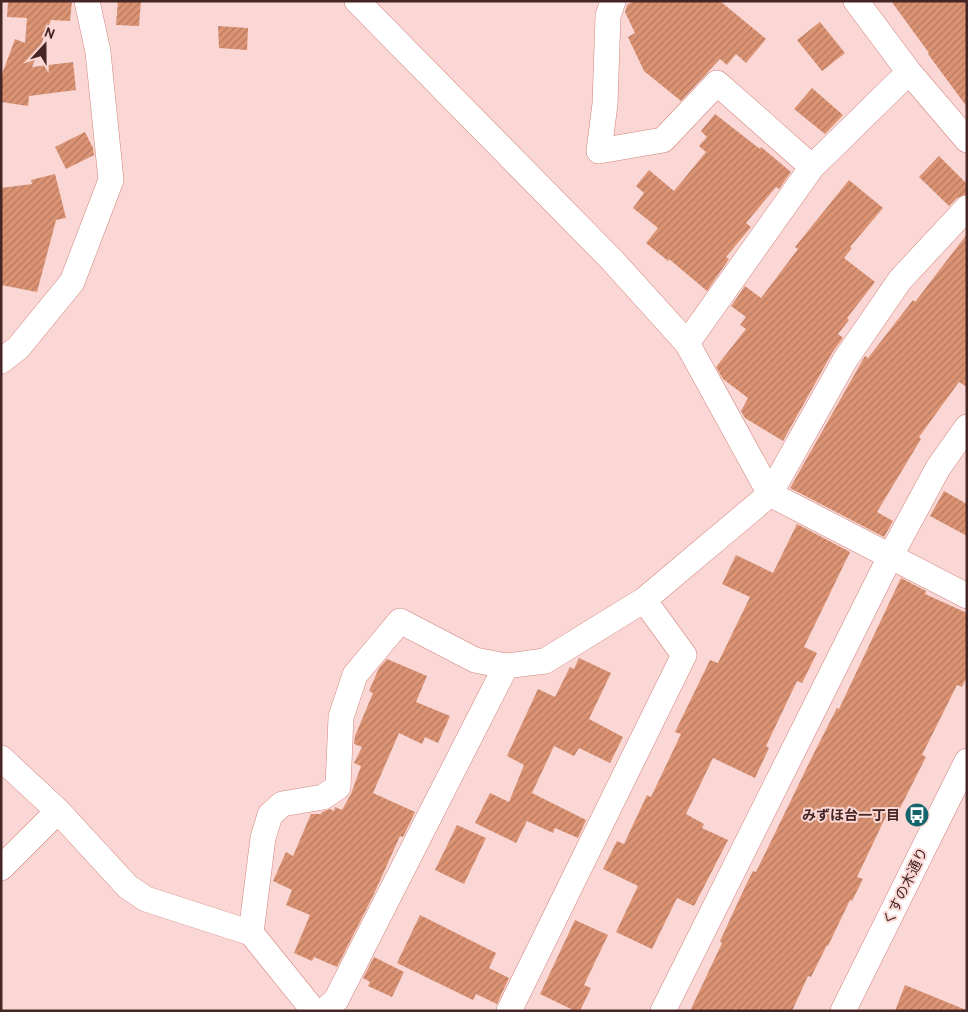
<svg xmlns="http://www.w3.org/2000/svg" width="968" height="1012" font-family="Overpass,'Noto Sans JP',sans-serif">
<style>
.building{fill:url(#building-hatch)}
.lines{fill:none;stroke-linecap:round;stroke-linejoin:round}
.minor-casing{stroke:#d1837d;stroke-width:26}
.minor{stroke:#fff;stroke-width:25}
.labels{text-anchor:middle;stroke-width:4;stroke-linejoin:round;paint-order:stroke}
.poi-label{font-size:14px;font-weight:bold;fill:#462624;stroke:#fad7d4;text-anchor:end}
.street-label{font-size:14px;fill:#462624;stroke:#fad7d4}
</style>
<defs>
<pattern id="building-hatch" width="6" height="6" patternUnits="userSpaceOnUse" patternTransform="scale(1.25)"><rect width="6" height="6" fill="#db9374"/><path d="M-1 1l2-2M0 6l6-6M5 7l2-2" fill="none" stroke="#b3785f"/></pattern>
</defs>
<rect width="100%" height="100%" fill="#fad7d4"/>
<!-- building -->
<path class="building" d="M8 1H72L70 21 51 20 32 67 73 62 76 90 29 96 28 106 1 102V77L15 39 25 43 27 18 7 17Z
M118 1H141L139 26 116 25Z
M634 1H720L766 39 746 63 736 54 727 65 720 59 681 101 644 71 628 37 635 33 625 12 627 5Z
M891 1H967V107L928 54 929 53Z
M820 22 845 53 822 71 797 40Z
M218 26 248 28 247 50 219 48Z
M812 88 843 115 825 134 794 109Z
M715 114 760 149 761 147 791 172 779 189 776 187 746 223 751 227 726 257 729 259 707 291 669 259 668 261 646 243 658 228 633 208 644 193 636 186 649 170 674 191 706 152 699 146 707 137 701 131Z
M85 132 93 148 94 155 66 169 55 147Z
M939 156 967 184V194L957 198 949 206 919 177Z
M55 174 66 218 56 220 37 292 1 285V188L32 184 31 180Z
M849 180 883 208 850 247 852 248 844 258 875 282 847 318 849 320 838 334 843 338 832 353 783 441 745 418 741 411 748 398 723 379 716 367 746 329 740 325 746 317 731 306 745 286 761 298 798 249 795 247Z
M967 234V387L959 382 919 437 921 439 877 512 893 521 884 537 790 488 865 356 868 358 913 300 915 302Z
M944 491 967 504V536L930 516Z
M797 524 850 552 804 647 817 653 802 683 797 681 766 746 769 748 755 778 713 758 686 814 704 824 702 828 728 840 694 906 677 898 652 949 616 932 638 886 603 869 617 841 624 844 647 795 651 797 681 734 675 732 710 660 718 663 750 597 722 584 736 555 773 573Z
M901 578 926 591 925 594 967 613V676L962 687 957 685 922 755 926 757 896 816 888 812 857 877 863 879 852 901 850 900 828 946 827 945 811 977 808 976 792 1011H690L722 943 720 941 745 887 753 871 756 872 813 755 837 708 839 709Z
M579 658 611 673 589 719 623 737 610 763 579 748 574 756 554 746 532 793 586 820 578 838 555 828 553 833 527 821 516 843 475 823 490 793 509 802 524 765 507 756 538 689 555 697 570 667 574 669Z
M387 659 427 676 416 702 450 716 438 743 425 737 422 744 399 733 373 793 415 812 403 837 400 836 373 896 337 967 314 957 312 961 294 953 310 915 286 905 292 890 273 881 286 852 293 856 311 814H321L322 812 330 809 334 811 335 807 342 810 351 794 361 766 354 763 362 747 354 744 355 736 373 693 369 691 379 668Z
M457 825 486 838 464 884 435 870Z
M420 915 496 953 489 968 509 978 497 1004 476 994 473 1000 397 963Z
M575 920 608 935 584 985 591 988 580 1011H575L540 994Z
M374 957 404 972 392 997 368 986 370 982 363 978Z
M905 985 966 1010V1011H895Z"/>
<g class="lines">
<defs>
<path id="minor" d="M357 1 612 260 687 343 770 494 967 596
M613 1 608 16 605 104 599 151 663 140 717 83 812 167
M856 1 909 72 967 140
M687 343 812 167 909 72
M1 361 18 348 72 282 111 180 98 52 87 1
M1 758 58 811 128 887 146 899 251 933 314 1011
M1 868 58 811
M251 933 263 838 270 815 282 804 323 797 338 787 341 717 355 675 400 621 475 660 506 666 545 661 644 600 770 494 845 360 900 280 967 208
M324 1011 336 1000 506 666
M509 1011 684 655 644 600
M663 1011 890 557 938 468 967 427
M843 1011 967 761"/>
</defs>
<!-- minor casing -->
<use href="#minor" class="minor-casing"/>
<!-- minor -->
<use href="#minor" class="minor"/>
</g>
<!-- icons -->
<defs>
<symbol id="bus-disc" viewBox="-11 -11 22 22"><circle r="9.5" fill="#16646b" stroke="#fad7d4"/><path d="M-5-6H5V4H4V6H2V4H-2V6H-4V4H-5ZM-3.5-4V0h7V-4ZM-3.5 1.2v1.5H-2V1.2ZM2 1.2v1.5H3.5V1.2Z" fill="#fff"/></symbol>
</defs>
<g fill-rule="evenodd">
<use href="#bus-disc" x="903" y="801" width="28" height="28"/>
</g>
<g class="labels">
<!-- poi labels -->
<g class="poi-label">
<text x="900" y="820">みずほ台一丁目</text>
</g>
<!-- street labels -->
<g class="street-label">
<text transform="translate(905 886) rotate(-64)" y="5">くすの木通り</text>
</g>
</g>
<!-- border -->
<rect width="968" height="1012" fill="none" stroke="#462624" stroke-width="5"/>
<!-- north arrow -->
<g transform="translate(45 45) rotate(21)" stroke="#fad7d4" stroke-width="4" paint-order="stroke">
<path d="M0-4L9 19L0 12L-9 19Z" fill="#462624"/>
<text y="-8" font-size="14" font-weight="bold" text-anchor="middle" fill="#462624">N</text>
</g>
</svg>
